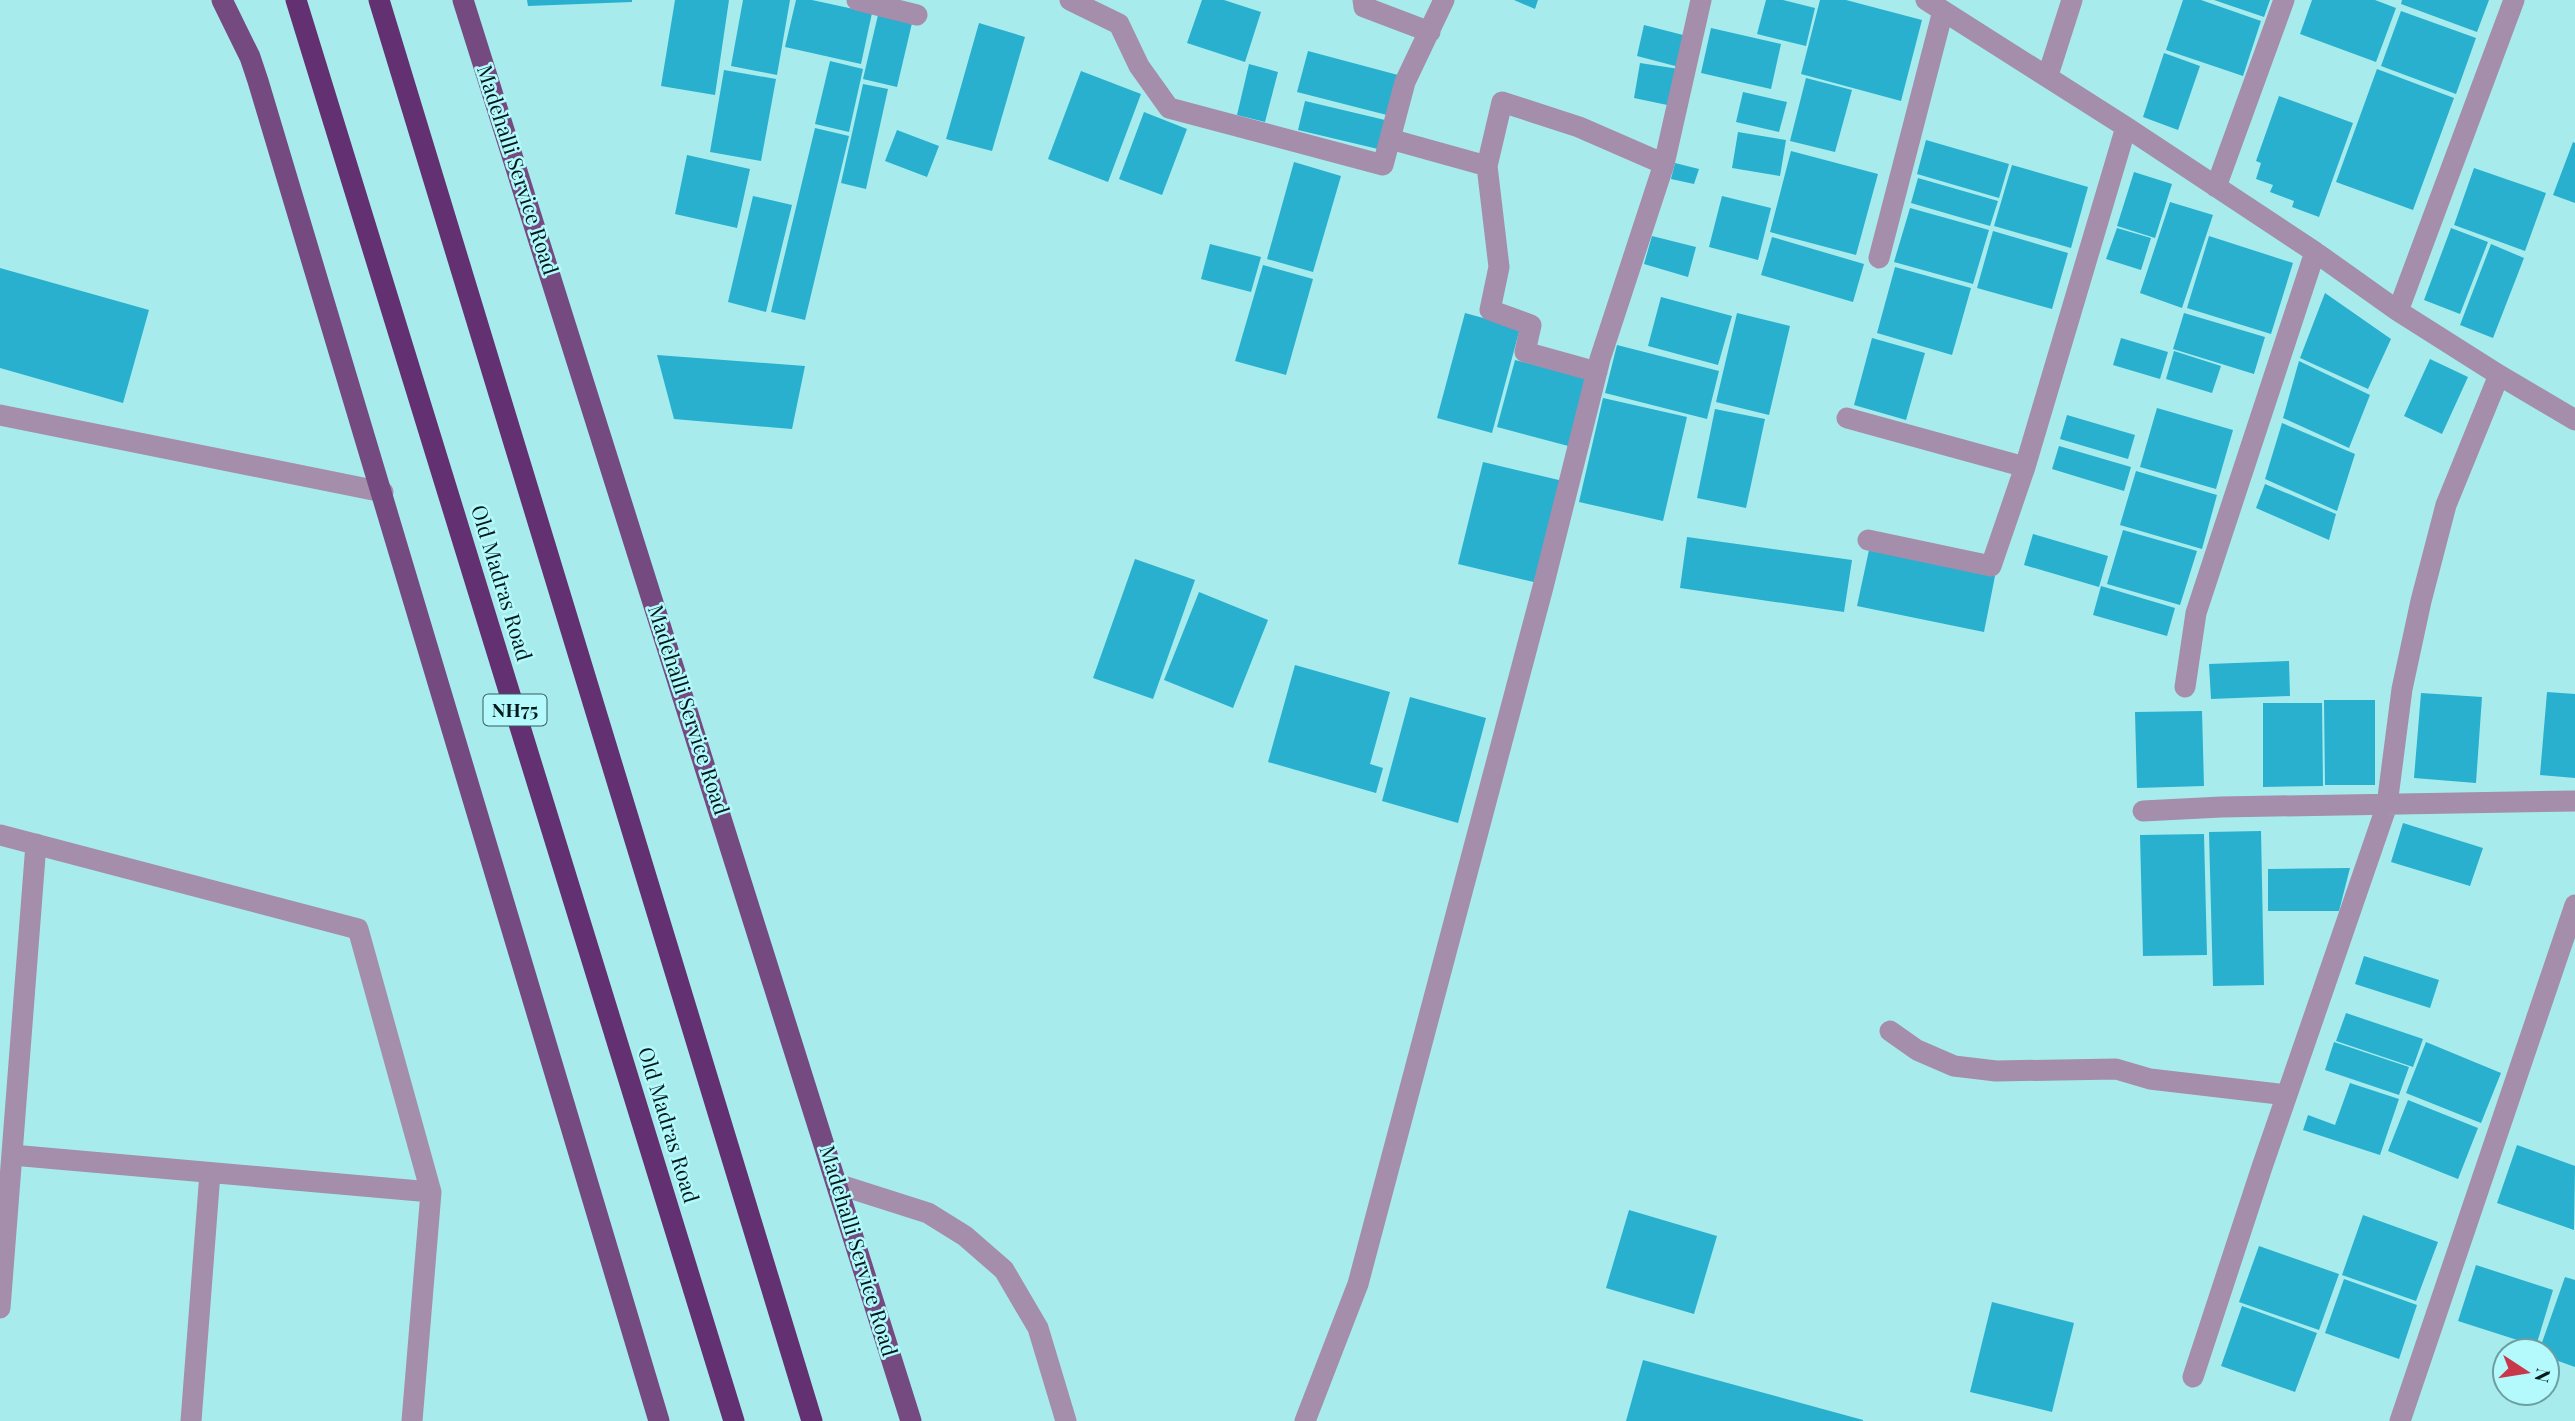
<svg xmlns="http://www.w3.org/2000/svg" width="2575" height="1421" font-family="'Playfair Display',serif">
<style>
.building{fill:#29b0cf}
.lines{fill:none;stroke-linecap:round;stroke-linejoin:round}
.minor{stroke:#a58dac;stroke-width:21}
.major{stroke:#754a81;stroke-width:21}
.highway{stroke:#633071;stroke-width:21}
.labels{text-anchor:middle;stroke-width:5;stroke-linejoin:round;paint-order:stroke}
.shield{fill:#b4f9fb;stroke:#365c5e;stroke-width:2}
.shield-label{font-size:19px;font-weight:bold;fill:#00191a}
.street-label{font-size:21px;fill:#00191a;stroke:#b4f9fb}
</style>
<rect width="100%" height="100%" fill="#a7ebed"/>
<!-- building -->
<path class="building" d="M527 0H632V2L528 6Z
M675 0H729L715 95 661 86Z
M743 0H790L777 75 731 66Z
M796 0H812L872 13 861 64 785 47Z
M1202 0H1224L1261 12 1245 62 1187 43Z
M1514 0H1538L1535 9Z
M1766 0H1783L1815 8 1806 46 1757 34Z
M1820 0H1846L1922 20 1901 101 1801 74Z
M2183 0H2201L2261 21 2243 76 2166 50Z
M2214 0H2270L2264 17Z
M2312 0H2375L2396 8 2376 62 2300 34Z
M2402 0H2489L2477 32 2401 4Z
M2401 11 2476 38 2456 94 2381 66Z
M878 15 912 23 897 87 863 79Z
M979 23 1025 37 992 151 946 139Z
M1644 25 1687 36 1679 67 1637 56Z
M1711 28 1781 44 1771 89 1701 73Z
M1308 51 1398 75 1387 115 1297 92Z
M2164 53 2200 66 2178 130 2143 117Z
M830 61 863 69 849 132 815 124Z
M1640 63 1679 69 1672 106 1634 98Z
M1249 64 1278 72 1265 122 1237 115Z
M2377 69 2454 98 2413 210 2336 182Z
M724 70 776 79 761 161 710 152Z
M1081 71 1141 94 1108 182 1048 159Z
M1806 78 1852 90 1835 152 1790 141Z
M863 84 888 89 866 189 841 183Z
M1743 92 1787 102 1779 132 1736 122Z
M2279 96 2353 123 2319 217 2292 207 2294 201 2270 192 2273 185 2256 179 2261 163 2256 161Z
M1305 101 1385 120 1378 149 1298 130Z
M1144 112 1187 129 1162 195 1119 179Z
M815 128 849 136 805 320 771 312Z
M897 130 939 146 927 177 885 161Z
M1738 132 1786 140 1780 176 1732 168Z
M1926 140 2009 164 1999 198 1917 174Z
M2573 142 2575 143V203L2553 195Z
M1791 151 1878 174 1856 255 1770 232Z
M687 155 750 169 737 228 675 214Z
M1294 162 1341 176 1313 272 1267 259Z
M1675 163 1699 169 1694 184 1671 179Z
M2012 165 2088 187 2071 248 1994 226Z
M2474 168 2546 193 2525 251 2454 225Z
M2134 172 2172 184 2155 238 2117 226Z
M1918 178 1998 201 1990 226 1911 203Z
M753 196 792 205 766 312 728 302Z
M1722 196 1771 208 1758 260 1709 247Z
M2170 202 2213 215 2182 308 2140 293Z
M1910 208 1989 230 1973 284 1894 262Z
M2117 228 2151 238 2141 270 2106 259Z
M2451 228 2488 242 2460 314 2424 300Z
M1993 231 2068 253 2052 309 1977 288Z
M1652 236 1696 247 1688 277 1644 264Z
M2209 236 2293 263 2271 334 2187 308Z
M1772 237 1864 264 1853 302 1761 275Z
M1210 244 1261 257 1251 292 1201 279Z
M2491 244 2524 258 2493 338 2460 325Z
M1263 265 1313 279 1286 375 1235 361Z
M1895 267 1971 288 1952 355 1877 333Z
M0 268 149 310 123 403 0 368Z
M2325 293 2391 339 2368 389 2300 358Z
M1661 297 1732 316 1718 365 1648 346Z
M1465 313 1520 328 1492 433 1437 418Z
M1737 313 1790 326 1769 415 1716 402Z
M2184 313 2265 337 2254 374 2173 349Z
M1872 338 1925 353 1906 420 1854 405Z
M2121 338 2168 352 2160 379 2113 365Z
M1617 345 1719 371 1707 419 1605 393Z
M2174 351 2221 366 2212 393 2166 379Z
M657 355 805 366 792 429 674 419Z
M2430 359 2468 377 2442 434 2404 416Z
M1515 360 1589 379 1572 447 1497 427Z
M2299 361 2370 395 2349 448 2283 418Z
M1603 398 1687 417 1663 521 1579 502Z
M2157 408 2233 430 2216 489 2140 467Z
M1715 409 1765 419 1746 508 1697 498Z
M2067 415 2135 435 2128 459 2060 439Z
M2282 423 2355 454 2337 511 2265 479Z
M2059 446 2131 467 2124 491 2052 469Z
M1483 462 1563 481 1538 583 1458 564Z
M2136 471 2217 495 2202 549 2120 525Z
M2265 484 2336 514 2329 540 2256 508Z
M2123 530 2197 551 2180 605 2107 584Z
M2033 534 2108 556 2099 587 2024 565Z
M1687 537 1852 560 1844 612 1680 588Z
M1869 550 1995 576 1984 632 1857 606Z
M1135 559 1195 580 1153 699 1093 678Z
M2101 586 2175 608 2167 636 2093 615Z
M1199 592 1268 620 1233 708 1164 680Z
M2289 661 2290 696 2211 699 2209 664Z
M1295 665 1390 692 1370 764 1383 768 1376 793 1268 762Z
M2547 692 2575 694V778L2540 775Z
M2421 693 2482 697 2476 783 2414 778Z
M1410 697 1486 718 1458 823 1382 801Z
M2324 700H2375V785H2325Z
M2263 703H2322L2323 786 2263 787Z
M2202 711 2204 786 2137 788 2135 712Z
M2403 823 2483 848 2470 886 2391 862Z
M2261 831 2264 985 2213 986 2209 832Z
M2204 834 2207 955 2143 956 2140 835Z
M2350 868 2339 911H2268V869Z
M2364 956 2439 980 2430 1008 2355 984Z
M2346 1013 2423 1039 2413 1067 2336 1041Z
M2334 1042 2409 1067 2399 1095 2325 1070Z
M2426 1042 2501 1073 2481 1123 2406 1093Z
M2350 1083 2399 1099 2380 1155 2303 1130 2308 1115 2335 1125Z
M2408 1100 2478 1128 2458 1179 2388 1151Z
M2517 1145 2575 1166 2574 1230 2497 1203Z
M1629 1210 1717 1236 1694 1314 1606 1288Z
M2363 1215 2438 1242 2416 1301 2342 1275Z
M2259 1246 2339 1274 2319 1330 2239 1302Z
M2476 1265 2553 1290 2536 1346 2458 1321Z
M2565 1277 2575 1280V1367L2547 1357V1351H2539Z
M2344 1279 2417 1305 2399 1359 2325 1333Z
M1992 1302 2074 1323 2052 1412 1970 1392Z
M2242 1306 2317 1333 2295 1392 2221 1366Z
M1643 1360 1863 1420V1421H1626Z"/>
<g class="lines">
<!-- minor -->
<path class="minor" d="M857 0 917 15
M1070 0 1119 24 1139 66 1169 108 1383 165 1405 82 1444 0
M1363 0 1364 7 1430 32
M1926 0 2126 127 2315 252 2398 311 2499 375 2575 420
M2048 75 2072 0
M1390 139 1487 166 1502 102 1579 127 1664 164
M1487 166 1499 267 1490 310 1531 325 1525 352 1597 372
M2216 187 2284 0
M1879 258 1943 11
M2398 311 2514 0
M0 415 383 492
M1847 418 2025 467 2126 127
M1868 540 1991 566 2025 467
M2185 687 2196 613 2315 252
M2143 811 2221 807 2575 801
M0 835 358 929 431 1192 412 1421
M1890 1031 1917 1050 1954 1066 1996 1071 2116 1069 2150 1079 2287 1095
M12 1155 431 1192
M837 1184 928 1213 965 1236 1004 1270 1038 1328 1066 1421
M0 1308 36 844
M2193 1377 2262 1167 2387 805 2402 689 2421 601 2446 505 2499 375
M191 1421 210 1173
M1305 1421 1358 1284 1543 587 1600 359 1664 164 1701 0
M2400 1421 2575 905"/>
<!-- major -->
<path class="major" d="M222 0 250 57 258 81 659 1421
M463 0 911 1421"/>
<!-- highway -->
<path class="highway" d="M296 0 734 1421
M379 0 812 1421"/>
</g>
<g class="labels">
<!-- shield labels -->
<rect class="shield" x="483.5" y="694.5" width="63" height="31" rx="5"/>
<g class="shield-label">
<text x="515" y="717">NH75</text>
</g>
<!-- street labels -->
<g class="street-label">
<text transform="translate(517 170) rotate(72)" y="7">Madehalli Service Road</text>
<text transform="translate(501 583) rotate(73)" y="7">Old Madras Road</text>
<text transform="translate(688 710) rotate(72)" y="7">Madehalli Service Road</text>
<text transform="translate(668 1125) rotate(73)" y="7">Old Madras Road</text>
<text transform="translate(858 1251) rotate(73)" y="7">Madehalli Service Road</text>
</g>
</g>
<!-- north arrow -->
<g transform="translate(2526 1372) rotate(102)"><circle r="33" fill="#b4f9fb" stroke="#6c9fa1" stroke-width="2"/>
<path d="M0-5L12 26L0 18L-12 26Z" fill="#c8384a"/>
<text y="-10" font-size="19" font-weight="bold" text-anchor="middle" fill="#00191a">N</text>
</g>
</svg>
